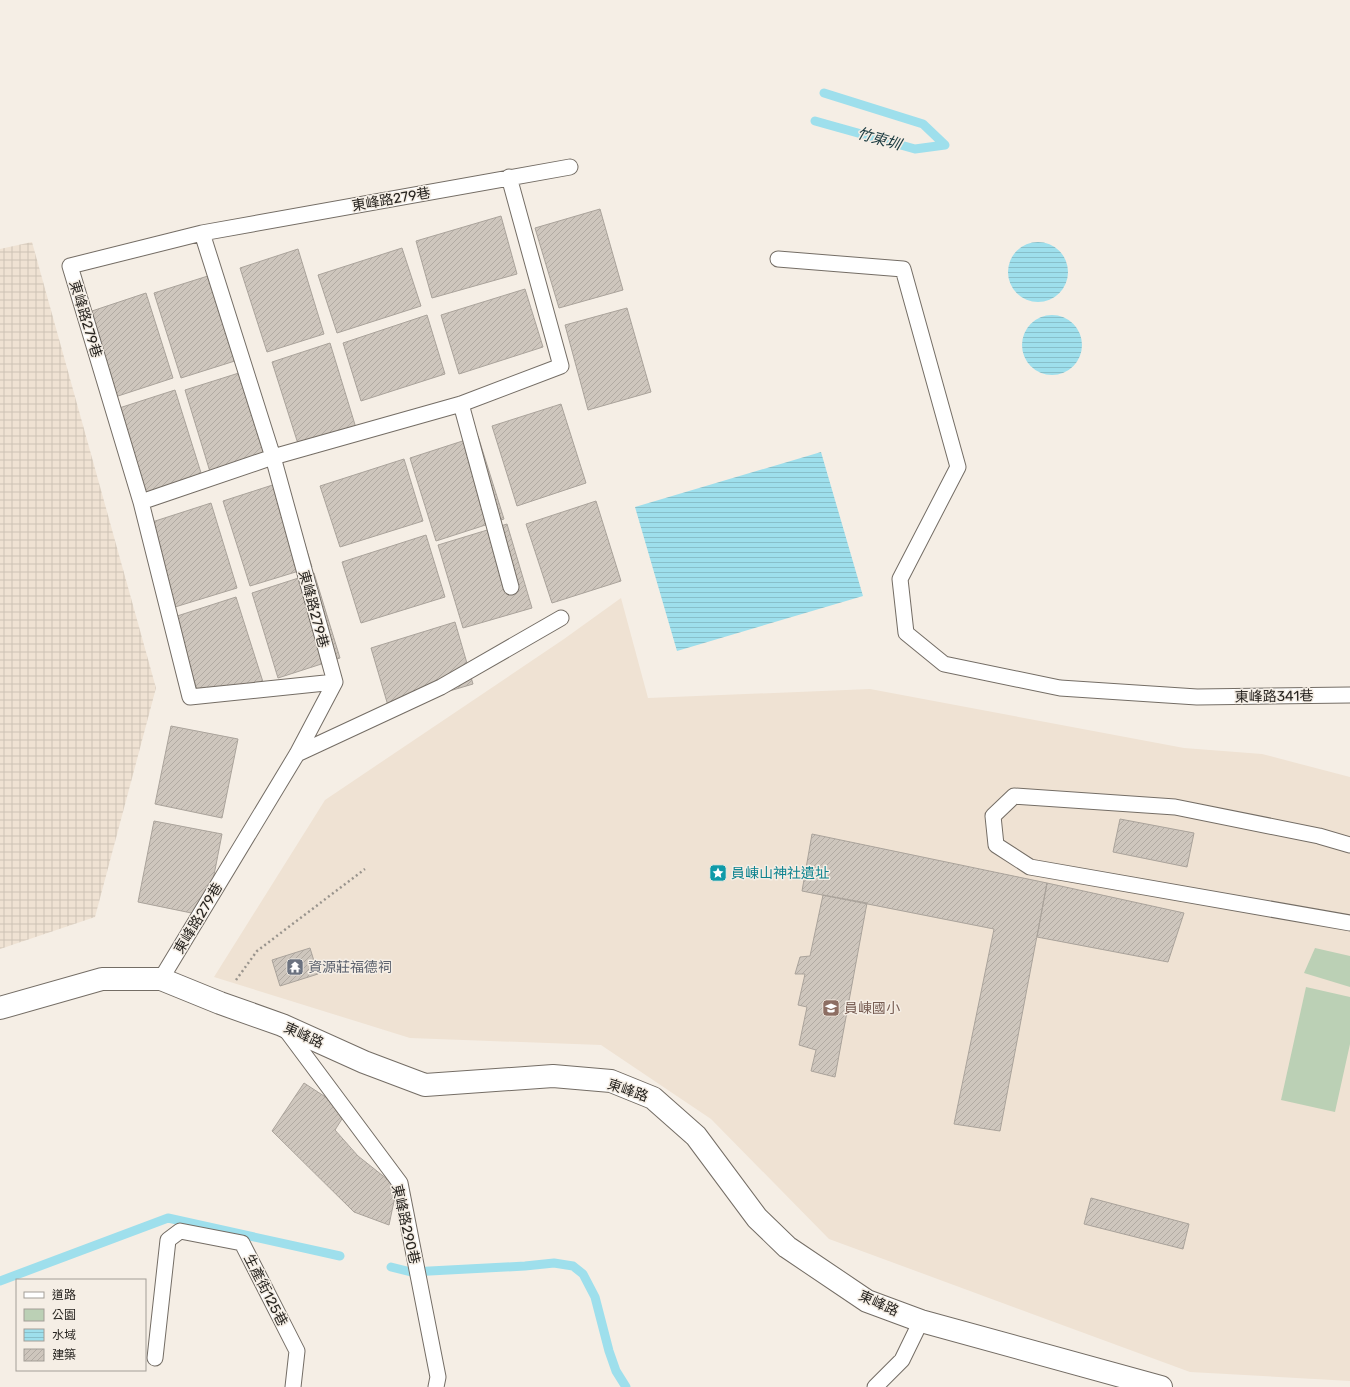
<svg xmlns="http://www.w3.org/2000/svg" width="1350" height="1387" font-family="Rubik,'Noto Sans TC',sans-serif">
<style>
.built{fill:#efe2d3}
.industrial{fill:url(#industrial-grid)}
.green{fill:#bbd0b5}
.water{fill:url(#water-rules)}
.lines{fill:none;stroke-linecap:round;stroke-linejoin:round}
.stream{stroke:#9edfec;stroke-width:9}
.building{fill:url(#building-hatch);stroke:#aaa39b}
.lane-casing{stroke:#746d65;stroke-width:17}
.secondary-casing{stroke:#746d65;stroke-width:24}
.path{stroke:#99948d;stroke-width:2.5;stroke-dasharray:2 3;stroke-linecap:butt}
.lane{stroke:#fff;stroke-width:15}
.secondary{stroke:#fff;stroke-width:22}
.labels{text-anchor:middle;stroke-width:3;stroke-linejoin:round;paint-order:stroke}
.street-label{font-size:14px;fill:#282521;stroke:#f5eee5}
.culture-label{font-size:14px;fill:#0d838f;stroke:#f5eee5;text-anchor:start}
.worship-label{font-size:14px;fill:#5b616d;stroke:#f5eee5;text-anchor:start}
.education-label{font-size:14px;fill:#785e54;stroke:#f5eee5;text-anchor:start}
.water-label{font-size:15px;font-style:italic;fill:#19393f;stroke:#f5eee5}
</style>
<defs>
<pattern id="industrial-grid" width="8" height="8" patternUnits="userSpaceOnUse"><rect width="8" height="8" fill="#efe2d3"/><path d="M0 4h8M4 0v8" fill="none" stroke="#cdc2b5"/></pattern>
<pattern id="water-rules" width="6" height="5" patternUnits="userSpaceOnUse"><rect width="6" height="5" fill="#9edfec"/><path d="M0 2.5h6" fill="none" stroke="#88bfca"/></pattern>
<pattern id="building-hatch" width="6" height="6" patternUnits="userSpaceOnUse"><rect width="6" height="6" fill="#cec6bd"/><path d="M-1 1l2-2M0 6l6-6M5 7l2-2" fill="none" stroke="#b1aaa2"/></pattern>
</defs>
<rect width="100%" height="100%" fill="#f5eee5"/>
<!-- built -->
<path class="built" d="M621 598 648 698 870 689 1184 748 1262 754 1350 777V1381L1190 1372 829 1239 711 1119 601 1045 410 1038 214 977 325 800 564 639Z"/>
<!-- industrial -->
<path class="industrial" d="M32 242 156 688 95 917 0 949V249Z"/>
<!-- green -->
<path class="green" d="M1315 948 1350 956V987L1304 973Z
M1306 987 1350 997V1044L1335 1112 1281 1100Z"/>
<!-- water -->
<path class="water" d="M1008 272a30 30 0 1 1 60 0a30 30 0 1 1-60 0Z
M1022 345a30 30 0 1 1 60 0a30 30 0 1 1-60 0Z
M821 452 863 596 677 651 635 507Z"/>
<g class="lines">
<!-- stream -->
<path class="stream" d="M824 93 923 124 945 145
M815 121 915 149 945 145
M391 1267 411 1272 525 1266 554 1263 573 1266 583 1274 595 1297 609 1351 616 1371 626 1387
M0 1281 168 1218 340 1256"/>
</g>
<!-- building -->
<path class="building" d="M600 209 623 290 559 308 535 228Z
M501 216 517 274 432 298 416 241Z
M402 248 421 306 337 333 318 275Z
M298 249 324 334 267 352 240 268Z
M211 275 238 360 181 378 154 293Z
M525 289 543 347 459 374 441 315Z
M146 293 173 378 115 397 89 312Z
M627 308 651 392 588 410 565 325Z
M427 315 445 374 361 401 343 343Z
M330 343 356 428 299 447 272 362Z
M242 372 269 457 211 475 185 390Z
M175 390 202 476 140 495 113 410Z
M561 404 586 483 517 506 492 426Z
M478 436 504 519 436 541 410 458Z
M404 459 423 521 340 547 320 486Z
M285 481 312 567 250 586 223 501Z
M596 501 621 581 552 603 526 524Z
M211 503 237 588 175 607 149 523Z
M507 524 532 608 463 628 438 545Z
M426 535 445 597 361 623 342 562Z
M314 573 340 658 278 678 252 593Z
M236 597 263 682 201 702 174 617Z
M455 622 473 684 389 709 371 648Z
M171 726 238 739 222 818 155 804Z
M1120 819 1194 833 1187 867 1113 852Z
M154 821 222 834 206 916 138 902Z
M812 834 1047 883 1000 1131 954 1124 994 929 802 891Z
M1047 883 1184 913 1168 962 1037 937Z
M823 895 867 903 835 1077 811 1071 816 1050 799 1045 807 1007 798 1005 805 974H795L800 957 810 956Z
M310 948 318 974 280 986 272 960Z
M304 1083 347 1111 335 1130 358 1156 397 1187 389 1225 354 1212 272 1131Z
M1091 1198 1189 1224 1183 1249 1084 1224Z"/>
<g class="lines">
<defs>
<path id="lane" d="M778 259 903 269 958 467 900 579 906 633 944 664 1060 688 1197 697 1350 695
M461 404 511 587
M141 502 273 457 461 404 561 366 509 177
M335 682 190 697 141 502 70 266 202 233 570 167
M297 754 441 687 561 618
M1350 845 1319 836 1175 807 1014 796 993 816 996 845 1030 867 1350 923
M161 979 297 754 335 682 273 457 202 233
M283 1026 400 1183 438 1377 436 1387
M155 1358 168 1240 180 1231 242 1243 297 1351 293 1387
M875 1387 902 1360 921 1321"/>
<path id="secondary" d="M0 1008 102 979H161L220 1003 282 1025 364 1062 425 1085 553 1076 611 1081 653 1098 696 1136 757 1218 787 1247 867 1301 921 1321 1161 1387"/>
</defs>
<!-- lane casing -->
<use href="#lane" class="lane-casing"/>
<!-- secondary casing -->
<use href="#secondary" class="secondary-casing"/>
<!-- path -->
<path class="path" d="M236 980 257 951 365 869"/>
<!-- lane -->
<use href="#lane" class="lane"/>
<!-- secondary -->
<use href="#secondary" class="secondary"/>
</g>
<!-- icons -->
<defs>
<symbol id="sight-square" viewBox="-11 -11 22 22"><rect x="-9" y="-9" width="18" height="18" rx="4" fill="#0f9aa8" stroke="#f5eee5"/><path d="M0-6L1.8-2.2L6-1.7L2.9 1.2L3.7 5.4L0 3.3L-3.7 5.4L-2.9 1.2L-6-1.7L-1.8-2.2Z" fill="#fff"/></symbol>
<symbol id="temple-square" viewBox="-11 -11 22 22"><rect x="-9" y="-9" width="18" height="18" rx="4" fill="#6b7280" stroke="#f5eee5"/><path d="M0-6L5-2H3V0L6.5 2.5H4V6H1.5V3h-3V6H-4V2.5H-6.5L-3 0V-2H-5Z" fill="#fff"/></symbol>
<symbol id="school-square" viewBox="-11 -11 22 22"><rect x="-9" y="-9" width="18" height="18" rx="4" fill="#8d6e63" stroke="#f5eee5"/><path d="M0-5L7-2L0 1L-7-2ZM-4 1L0 2.5L4 1V4Q0 6-4 4Z" fill="#fff"/></symbol>
</defs>
<g fill-rule="evenodd">
<use href="#sight-square" x="708" y="863" width="20" height="20"/>
<use href="#temple-square" x="285" y="957" width="20" height="20"/>
<use href="#school-square" x="821" y="998" width="20" height="20"/>
</g>
<g class="labels">
<!-- street labels -->
<g class="street-label">
<text transform="translate(391 199) rotate(-10)" y="5">東峰路279巷</text>
<text transform="translate(86 319) rotate(73)" y="5">東峰路279巷</text>
<text transform="translate(314 609) rotate(75)" y="5">東峰路279巷</text>
<text transform="translate(1274 696) rotate(-1)" y="5">東峰路341巷</text>
<text transform="translate(198 918) rotate(-59)" y="5">東峰路279巷</text>
<text transform="translate(304 1035) rotate(24)" y="5">東峰路</text>
<text transform="translate(628 1090) rotate(19)" y="5">東峰路</text>
<text transform="translate(406 1224) rotate(77)" y="5">東峰路290巷</text>
<text transform="translate(266 1290) rotate(63)" y="5">生產街125巷</text>
<text transform="translate(879 1303) rotate(24)" y="5">東峰路</text>
</g>
<!-- culture labels -->
<g class="culture-label">
<text x="731" y="878">員崠山神社遺址</text>
</g>
<!-- worship labels -->
<g class="worship-label">
<text x="308" y="972">資源莊福德祠</text>
</g>
<!-- education labels -->
<g class="education-label">
<text x="844" y="1013">員崠國小</text>
</g>
<!-- water labels -->
<g class="water-label">
<text transform="translate(879 139) rotate(16)" y="5">竹東圳</text>
</g>
</g>
<!-- legend -->
<rect x="16" y="1279" width="130" height="92" fill="#f5eee5" stroke="#a39e97"/>
<rect x="24" y="1292" width="20" height="6" fill="#ffffff" stroke="#a39e97"/>
<text x="52" y="1299" font-size="12" fill="#282521">道路</text>
<rect x="24" y="1309" width="20" height="12" fill="#bbd0b5" stroke="#a39e97"/>
<text x="52" y="1319" font-size="12" fill="#282521">公園</text>
<rect x="24" y="1329" width="20" height="12" fill="url(#water-rules)" stroke="#a39e97"/>
<text x="52" y="1339" font-size="12" fill="#282521">水域</text>
<rect x="24" y="1349" width="20" height="12" fill="url(#building-hatch)" stroke="#a39e97"/>
<text x="52" y="1359" font-size="12" fill="#282521">建築</text>
</svg>
